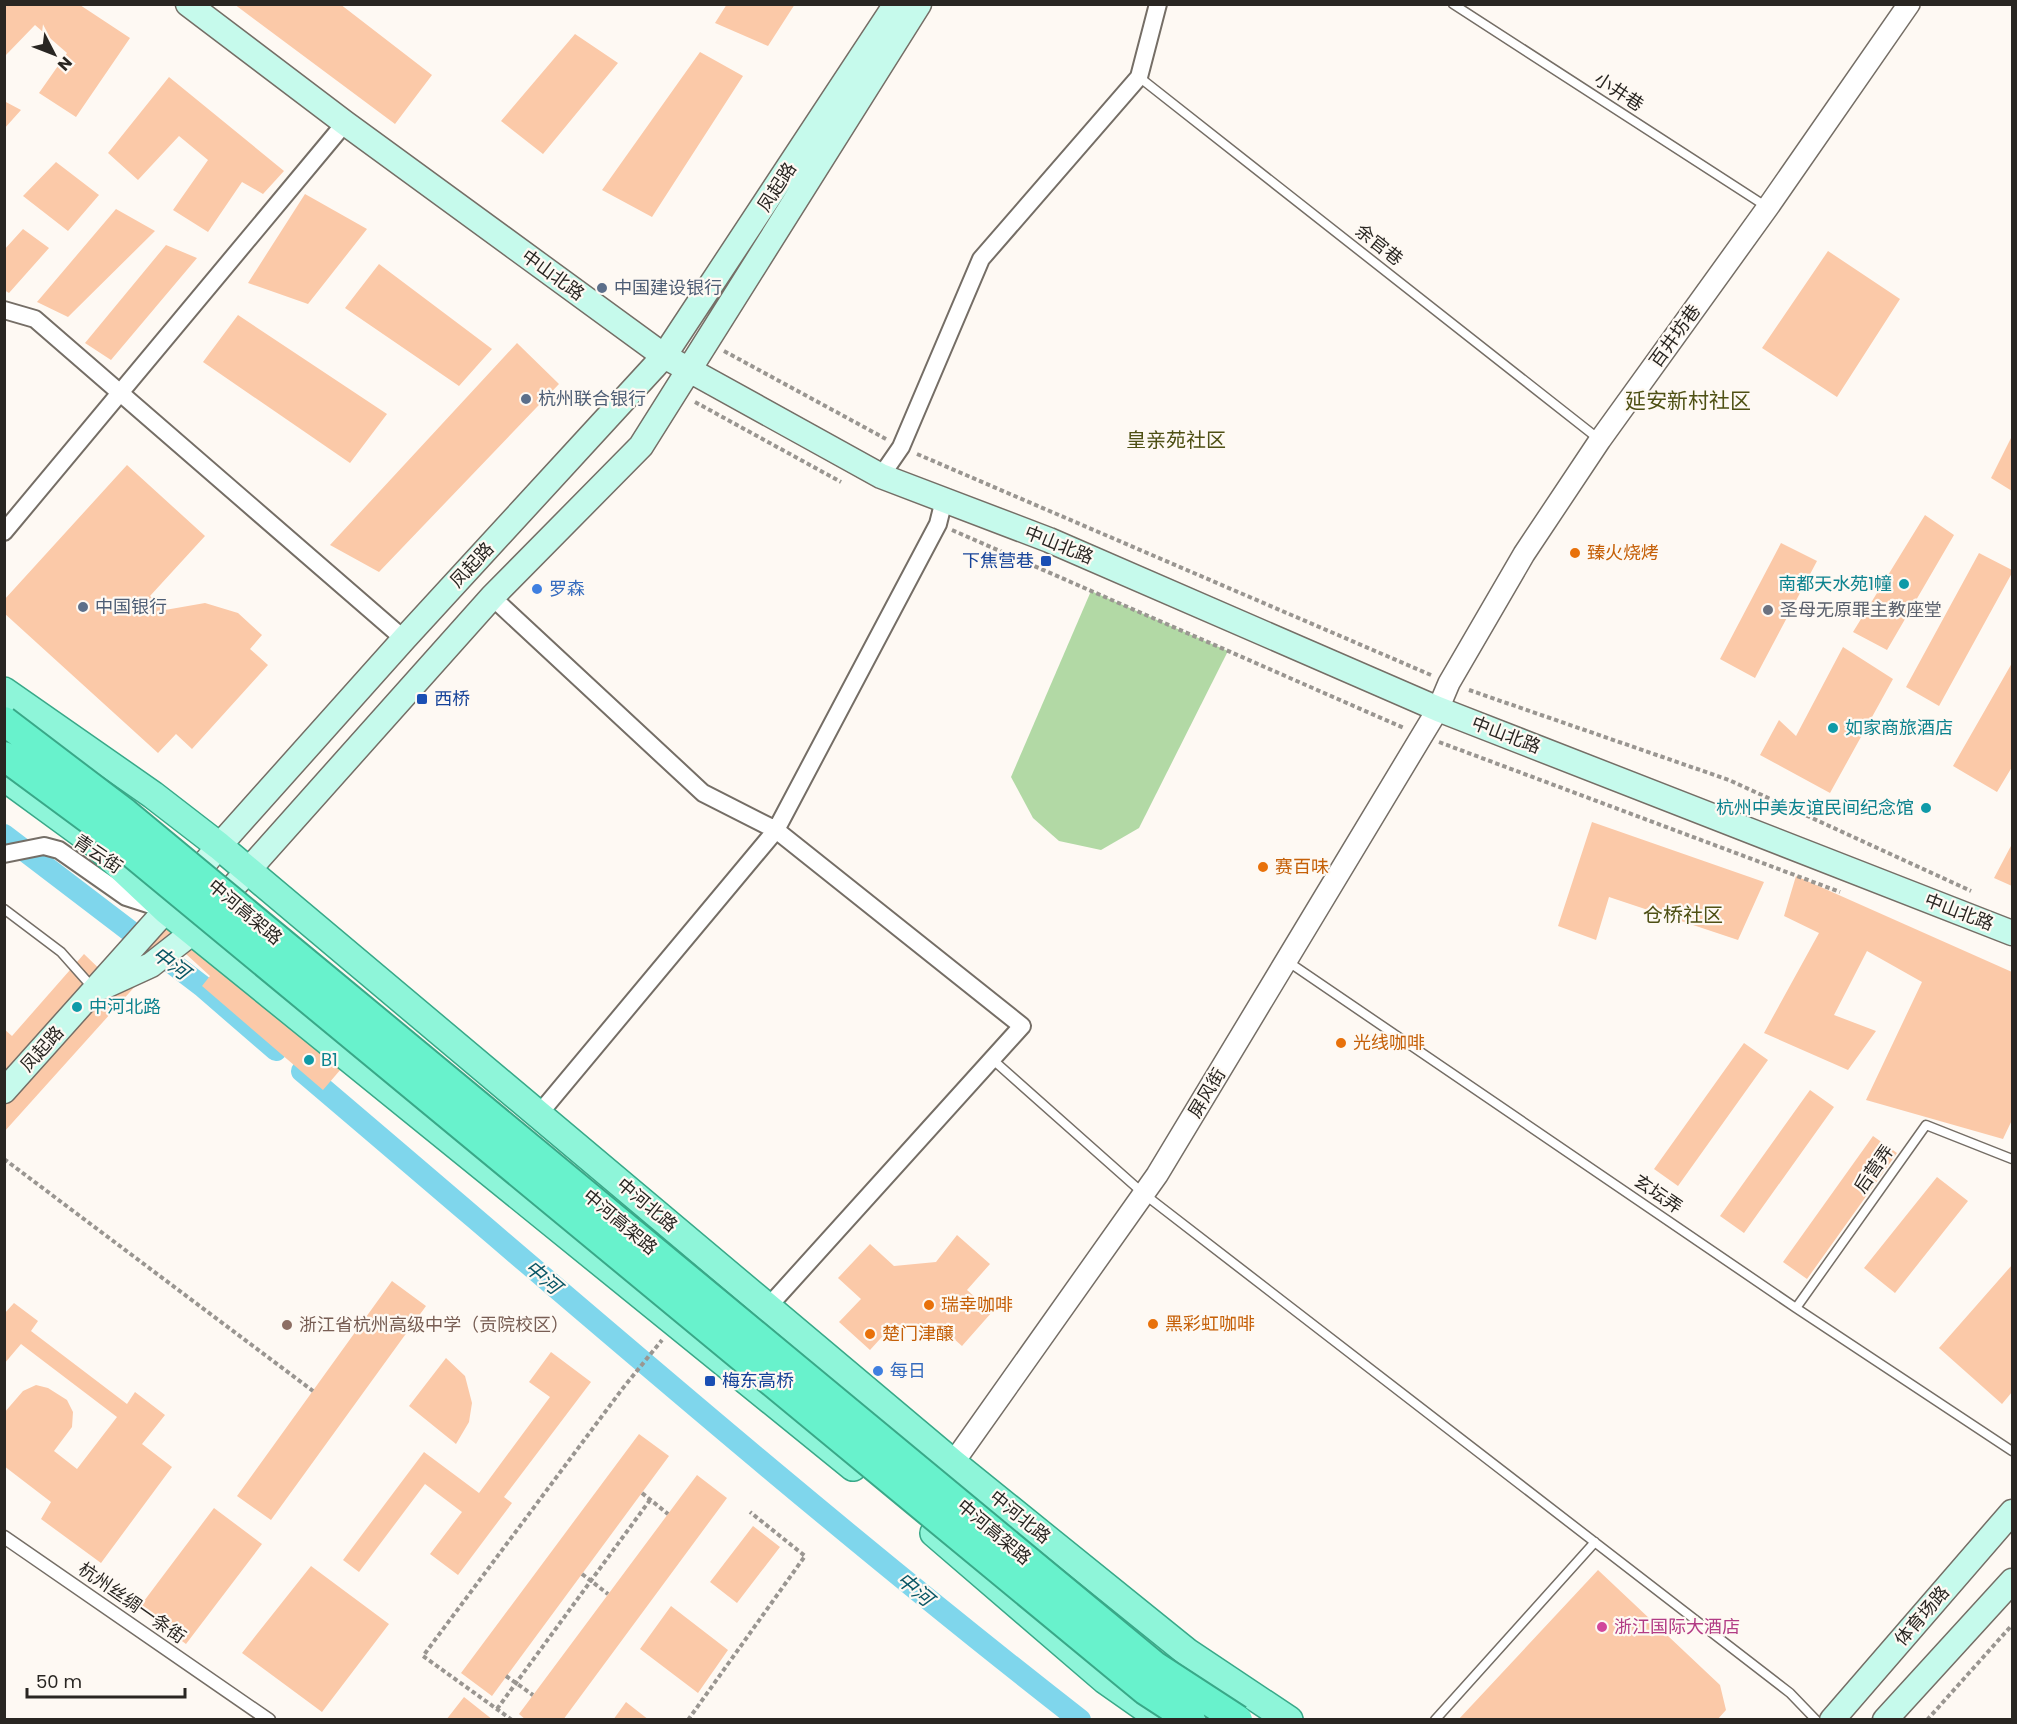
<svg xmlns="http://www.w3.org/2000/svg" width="2017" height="1724" font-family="Poppins,'Noto Sans SC',sans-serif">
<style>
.green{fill:#b2d9a5}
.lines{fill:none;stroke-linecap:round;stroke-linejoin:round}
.canal{stroke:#7fd6ec;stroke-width:22}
.building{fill:#fbc9a8}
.service-casing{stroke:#756e66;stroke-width:11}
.pedestrian-casing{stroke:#756e66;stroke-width:15}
.minor-casing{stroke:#756e66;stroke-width:20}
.tertiary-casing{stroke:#756e66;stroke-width:24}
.secondary-casing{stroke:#756e66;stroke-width:27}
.primary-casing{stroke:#39a888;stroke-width:30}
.path{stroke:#9a9691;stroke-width:4;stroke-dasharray:4.5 3;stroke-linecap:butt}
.service{stroke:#fff;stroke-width:8}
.pedestrian{stroke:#fff;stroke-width:12}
.minor{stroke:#fff;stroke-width:16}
.tertiary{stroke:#fff;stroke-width:21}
.secondary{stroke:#c6faec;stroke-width:24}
.primary{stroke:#8ef5d9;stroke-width:27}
.trunk-bridge-casing{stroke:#39a888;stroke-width:32;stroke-linecap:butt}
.trunk-bridge{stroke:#68f2cc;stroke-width:28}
.service-dot{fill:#5c6f8a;stroke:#fef9f3;stroke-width:2}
.food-dot{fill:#e8710a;stroke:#fef9f3;stroke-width:2}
.transit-dot{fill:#1a4fb4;stroke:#fef9f3;stroke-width:2}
.culture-dot{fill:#0f9aa8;stroke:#fef9f3;stroke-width:2}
.shop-dot{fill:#3f7fe0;stroke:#fef9f3;stroke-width:2}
.worship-dot{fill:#6b7280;stroke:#fef9f3;stroke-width:2}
.education-dot{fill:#8d6e63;stroke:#fef9f3;stroke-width:2}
.hotel-dot{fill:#d1479c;stroke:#fef9f3;stroke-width:2}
.labels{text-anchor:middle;stroke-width:4.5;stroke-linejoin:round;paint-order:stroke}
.street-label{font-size:18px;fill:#292622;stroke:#fef9f3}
.service-label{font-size:18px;fill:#4e5e75;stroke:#fef9f3;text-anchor:start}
.food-label{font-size:18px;fill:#c56008;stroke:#fef9f3;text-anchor:start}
.transit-label{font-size:18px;fill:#164399;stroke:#fef9f3;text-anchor:start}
.culture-label{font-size:18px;fill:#0d838f;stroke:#fef9f3;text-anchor:start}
.shop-label{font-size:18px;fill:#366cbe;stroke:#fef9f3;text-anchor:start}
.worship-label{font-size:18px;fill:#5b616d;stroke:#fef9f3;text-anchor:start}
.education-label{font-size:18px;fill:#785e54;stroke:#fef9f3;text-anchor:start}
.hotel-label{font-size:18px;fill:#b23c85;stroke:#fef9f3;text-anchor:start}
.neighbourhood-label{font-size:20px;fill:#4e5014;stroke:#fef9f3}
.water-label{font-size:20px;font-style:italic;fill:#0a5766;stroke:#fef9f3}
.quarter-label{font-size:21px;fill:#4e5014;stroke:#fef9f3}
</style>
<rect width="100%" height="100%" fill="#fef9f3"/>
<!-- green -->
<path class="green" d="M1091 591 1228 651 1139 828 1101 850 1059 841 1033 818 1011 777Z"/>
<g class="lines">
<!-- canal -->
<path class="canal" d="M4 835 202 986 276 1050
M302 1071C559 1289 813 1512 1080 1720"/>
</g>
<!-- building -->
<path class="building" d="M234 4H340L432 75 395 124Z
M727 4H795L768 46 715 23Z
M4 5H80L130 38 76 117 39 93 67 53 35 25 4 57Z
M575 34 618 63 543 154 501 121Z
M700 52 743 76 652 217 602 190Z
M169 77 284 171 263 194 242 182 208 232 173 210 208 160 179 136 138 180 108 153Z
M4 101 21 110 4 129Z
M56 162 99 195 68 231 23 196Z
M305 194 367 229 308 304 248 283Z
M116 209 155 231 68 317 37 302Z
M23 229 49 248 9 293 4 290V250Z
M166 245 197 258 111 360 85 343Z
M1828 251 1900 299 1837 397 1762 348Z
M379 264 492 349 459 386 345 308Z
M238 315 387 414 350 463 203 362Z
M517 343 559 384 379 572 330 545Z
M2012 436V491L1991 478Z
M127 465 205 536 150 596 165 610 205 603 238 613 262 635 250 649 268 665 192 749 176 734 158 753 4 613V600Z
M1925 515 1954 535 1887 650 1853 632Z
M1781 543 1817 561 1755 678 1720 659Z
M1979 553 2012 570V573L1939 706 1906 687Z
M1843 647 1893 679 1830 793 1760 755 1779 720 1796 736Z
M2012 663V767L1997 792 1953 766Z
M1592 822 1764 882 1738 940 1609 897 1596 940 1558 926Z
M2012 844V886L1994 878Z
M1796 876 2012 972V1120L2003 1139 1866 1100 1922 982 1867 951 1834 1015 1876 1031 1848 1070 1764 1033 1819 933 1784 916Z
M168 920 341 1069 323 1090 202 986 210 976 174 943 4 1132V1029L12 1036 84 954 112 981Z
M1744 1043 1768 1060 1678 1186 1654 1169Z
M1810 1090 1834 1107 1744 1233 1720 1216Z
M1873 1136 1897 1153 1807 1279 1783 1262Z
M1937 1177 1968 1201 1895 1293 1864 1268Z
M957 1235 990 1264 967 1290 992 1312 962 1346 936 1323 891 1327 870 1350 839 1322 861 1299 838 1278 870 1244 894 1266 936 1262Z
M2012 1265V1392L2002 1404 1939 1348Z
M392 1281 426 1306 271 1520 237 1496Z
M14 1303 38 1321 31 1331 127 1404 135 1392 165 1415 142 1444 172 1467 101 1563 41 1519 51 1502 4 1466V1413L23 1391 36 1385 48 1388 67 1400 73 1412 72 1427 54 1451 77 1469 117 1417 21 1344 4 1364V1314Z
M551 1352 591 1382 504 1497 512 1503 458 1575 430 1554 462 1512 425 1484 359 1572 343 1560 424 1452 479 1493 550 1397 529 1382Z
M446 1358 465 1376 472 1403 469 1422 456 1444 409 1406Z
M639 1434 669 1456 492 1696 461 1673Z
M697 1475 727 1498 563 1720H526L519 1714Z
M214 1508 262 1544 186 1644 138 1609Z
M753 1526 780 1547 737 1603 710 1582Z
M311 1566 389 1624 322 1712 242 1653Z
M1598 1570 1720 1685 1726 1710 1717 1720H1458Z
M671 1606 728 1650 698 1693 640 1649Z
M464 1697 493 1720H446Z
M626 1702 649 1720H613Z"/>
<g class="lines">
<defs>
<path id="service" d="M1453 4 1767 207
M1139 77 1600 440
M4 909 61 952 93 988
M1287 961 1796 1308 2012 1451
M992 1059 1144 1194 1790 1693 1816 1720
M1796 1308 1926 1125 2012 1159
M1435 1720 1595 1542"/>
<path id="pedestrian" d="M4 1537 269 1720"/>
<path id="minor" d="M4 310 35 319 404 639
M881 476 901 447 981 259 1139 77 1158 4
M4 532 345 123
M492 597 703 793 776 830 1022 1026 768 1307
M4 854 44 846 59 850 126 897 157 907
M539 1114 776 830 938 524 944 500"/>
<path id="tertiary" d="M953 1463 1157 1175 1438 709 1449 683 1524 554 1600 440 1768 207 1909 4"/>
<path id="secondary" d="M188 4 345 123 664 356 881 476 1049 540 1438 709 2012 933
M103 987 151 965 193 932 492 597 641 446 919 4
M4 1091 166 910 219 846 404 639 664 356 896 4
M1832 1720 2012 1512
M1885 1720 2012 1581"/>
<path id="primary" d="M4 691 153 795 219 846 953 1463 1187 1652 1289 1720
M4 777 97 845 166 910 853 1467
M934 1533 1105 1680 1162 1720"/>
</defs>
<!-- service casing -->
<use href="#service" class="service-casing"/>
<!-- pedestrian casing -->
<use href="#pedestrian" class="pedestrian-casing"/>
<!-- minor casing -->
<use href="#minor" class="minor-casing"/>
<!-- tertiary casing -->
<use href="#tertiary" class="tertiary-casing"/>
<!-- secondary casing -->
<use href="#secondary" class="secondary-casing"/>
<!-- primary casing -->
<use href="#primary" class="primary-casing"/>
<!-- path -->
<path class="path" d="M724 351 886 439
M695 402 841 482
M917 454 1431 675
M952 530 1404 728
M1469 690 1729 780 1971 891
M1439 742 1840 892
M4 1159 313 1391
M642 1493 668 1514
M582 1574 608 1594
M506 1676 533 1695
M497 1709 650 1500
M512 1720 423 1656 623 1388 662 1340
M688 1720 805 1556 750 1512
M1927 1720 2012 1625"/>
<!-- service -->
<use href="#service" class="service"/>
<!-- pedestrian -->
<use href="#pedestrian" class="pedestrian"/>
<!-- minor -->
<use href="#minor" class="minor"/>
<!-- tertiary -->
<use href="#tertiary" class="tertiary"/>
<!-- secondary -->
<use href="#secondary" class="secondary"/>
<!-- primary -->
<use href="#primary" class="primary"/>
<defs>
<path id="trunk-bridge" d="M4 721 125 813 1155 1666 1238 1720
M4 756 104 830 1145 1690 1191 1720"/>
</defs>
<!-- trunk-bridge casing -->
<use href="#trunk-bridge" class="trunk-bridge-casing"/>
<!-- trunk-bridge -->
<use href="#trunk-bridge" class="trunk-bridge"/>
</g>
<!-- markers -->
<g class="service-dot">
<circle cx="602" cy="288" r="6"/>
<circle cx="526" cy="399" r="6"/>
<circle cx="83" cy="607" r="6"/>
</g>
<g class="food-dot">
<circle cx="1575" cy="553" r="6"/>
<circle cx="1263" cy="867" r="6"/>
<circle cx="1341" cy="1043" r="6"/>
<circle cx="929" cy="1305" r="6"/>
<circle cx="1153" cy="1324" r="6"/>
<circle cx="870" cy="1334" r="6"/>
</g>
<g class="transit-dot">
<rect x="1040" y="555" width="12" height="12" rx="3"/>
<rect x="416" y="693" width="12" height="12" rx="3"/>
<rect x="704" y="1375" width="12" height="12" rx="3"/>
</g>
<g class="culture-dot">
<circle cx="1904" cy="584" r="6"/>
<circle cx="1833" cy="728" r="6"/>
<circle cx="1926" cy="808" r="6"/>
<circle cx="77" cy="1007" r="6"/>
<circle cx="309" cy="1060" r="6"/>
</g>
<g class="shop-dot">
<circle cx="537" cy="589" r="6"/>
<circle cx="878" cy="1371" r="6"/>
</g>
<circle class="worship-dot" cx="1768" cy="610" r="6"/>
<circle class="education-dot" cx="287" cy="1325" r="6"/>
<circle class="hotel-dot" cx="1602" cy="1627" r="6"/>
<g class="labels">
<!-- street labels -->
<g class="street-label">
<text transform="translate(1619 92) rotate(33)" y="6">小井巷</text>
<text transform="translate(777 187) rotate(-57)" y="6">凤起路</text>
<text transform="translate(1379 245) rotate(38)" y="6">余官巷</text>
<text transform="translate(553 275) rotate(36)" y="6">中山北路</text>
<text transform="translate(1675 336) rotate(-54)" y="6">百井坊巷</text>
<text transform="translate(1059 545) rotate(22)" y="6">中山北路</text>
<text transform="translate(472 565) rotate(-47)" y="6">凤起路</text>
<text transform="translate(1506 735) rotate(21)" y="6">中山北路</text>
<text transform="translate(98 854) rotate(34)" y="6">青云街</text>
<text transform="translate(245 912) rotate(40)" y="6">中河高架路</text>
<text transform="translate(1959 912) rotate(21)" y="6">中山北路</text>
<text transform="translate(42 1049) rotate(-48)" y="6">凤起路</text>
<text transform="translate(1207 1093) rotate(-59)" y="6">屏风街</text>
<text transform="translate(1874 1169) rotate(-55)" y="6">后营弄</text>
<text transform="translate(1658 1194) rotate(34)" y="6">玄坛弄</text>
<text transform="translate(647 1205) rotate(40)" y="6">中河北路</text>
<text transform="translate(620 1222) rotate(40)" y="6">中河高架路</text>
<text transform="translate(1020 1517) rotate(39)" y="6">中河北路</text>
<text transform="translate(994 1532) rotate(40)" y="6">中河高架路</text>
<text transform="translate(132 1603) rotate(35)" y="6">杭州丝绸一条街</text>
<text transform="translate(1922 1616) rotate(-49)" y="6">体育场路</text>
</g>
<!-- service labels -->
<g class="service-label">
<text x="614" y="294">中国建设银行</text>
<text x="538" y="405">杭州联合银行</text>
<text x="95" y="613">中国银行</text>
</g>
<!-- food labels -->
<g class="food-label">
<text x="1587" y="559">臻火烧烤</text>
<text x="1275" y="873">赛百味</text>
<text x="1353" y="1049">光线咖啡</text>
<text x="941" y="1311">瑞幸咖啡</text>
<text x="1165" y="1330">黑彩虹咖啡</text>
<text x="882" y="1340">楚门津醸</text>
</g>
<!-- transit labels -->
<g class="transit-label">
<text x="1034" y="567" text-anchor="end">下焦营巷</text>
<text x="434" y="705">西桥</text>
<text x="722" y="1387">梅东高桥</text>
</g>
<!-- culture labels -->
<g class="culture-label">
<text x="1892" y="590" text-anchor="end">南都天水苑1幢</text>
<text x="1845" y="734">如家商旅酒店</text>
<text x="1914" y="814" text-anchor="end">杭州中美友谊民间纪念馆</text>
<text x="89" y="1013">中河北路</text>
<text x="321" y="1066">B1</text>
</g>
<!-- shop labels -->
<g class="shop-label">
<text x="549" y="595">罗森</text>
<text x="890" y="1377">每日</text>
</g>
<!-- worship labels -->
<g class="worship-label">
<text x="1780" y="616">圣母无原罪主教座堂</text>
</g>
<!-- education labels -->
<g class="education-label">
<text x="299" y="1331">浙江省杭州高级中学（贡院校区）</text>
</g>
<!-- hotel labels -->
<g class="hotel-label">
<text x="1614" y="1633">浙江国际大酒店</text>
</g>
<!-- neighbourhood labels -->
<g class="neighbourhood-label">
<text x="1176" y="447">皇亲苑社区</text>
<text x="1683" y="922">仓桥社区</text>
</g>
<!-- water labels -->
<g class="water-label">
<text transform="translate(171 963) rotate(37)" y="7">中河</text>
<text transform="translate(543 1277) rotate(40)" y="7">中河</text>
<text transform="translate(915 1589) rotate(40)" y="7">中河</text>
</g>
<!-- quarter labels -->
<g class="quarter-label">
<text x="1688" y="408">延安新村社区</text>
</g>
</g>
<!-- border -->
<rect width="2017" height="1724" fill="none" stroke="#292622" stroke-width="12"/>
<!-- north arrow -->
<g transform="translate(54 54) rotate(132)" stroke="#fef9f3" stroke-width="4.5" paint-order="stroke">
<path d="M0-4.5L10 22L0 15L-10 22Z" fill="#292622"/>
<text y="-9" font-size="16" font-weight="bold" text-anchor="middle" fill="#292622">N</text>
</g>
<!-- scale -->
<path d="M27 1688v9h158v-9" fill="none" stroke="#292622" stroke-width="3"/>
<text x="36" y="1688" font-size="18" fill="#292622" stroke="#fef9f3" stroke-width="4.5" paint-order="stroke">50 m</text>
</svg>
